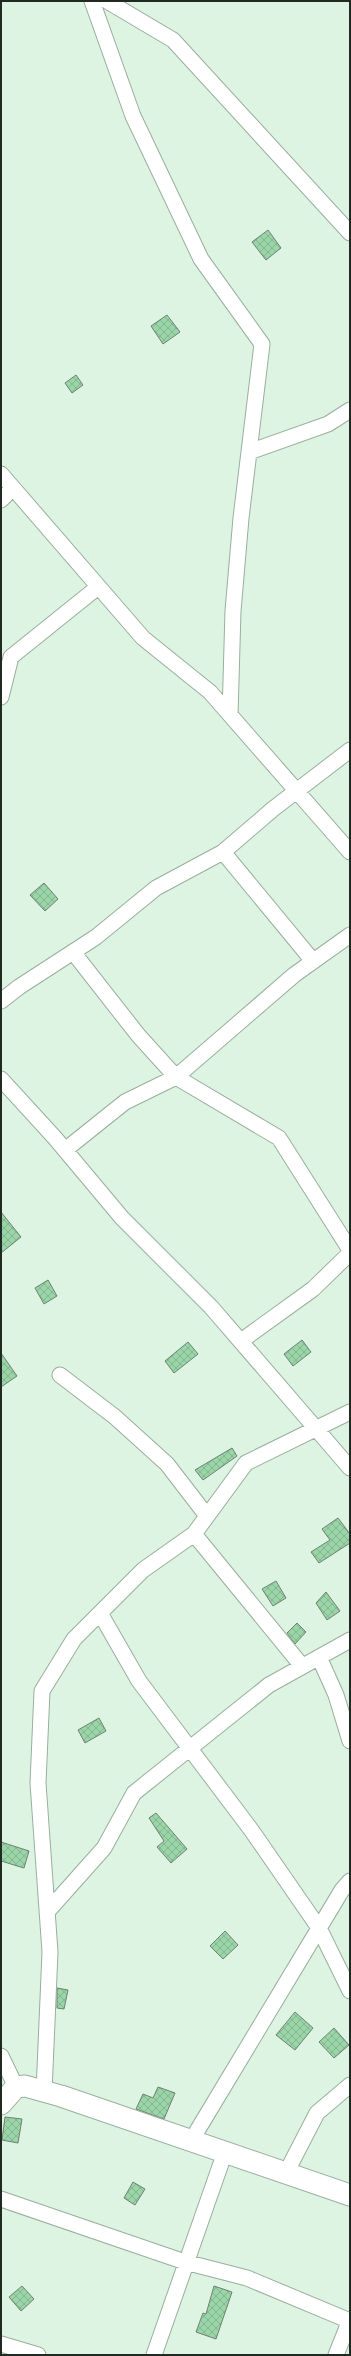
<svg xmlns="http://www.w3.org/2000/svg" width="351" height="2356" font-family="'Fira Sans Condensed',sans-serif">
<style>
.building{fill:url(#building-cross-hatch);stroke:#6e8272}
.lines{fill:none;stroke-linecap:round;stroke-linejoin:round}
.street-casing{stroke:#99ae9d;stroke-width:17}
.secondary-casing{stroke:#99ae9d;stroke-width:23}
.street{stroke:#fff;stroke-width:15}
.secondary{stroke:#fff;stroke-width:21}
</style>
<defs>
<pattern id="building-cross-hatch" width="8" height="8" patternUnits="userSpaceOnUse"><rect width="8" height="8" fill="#9ad5a8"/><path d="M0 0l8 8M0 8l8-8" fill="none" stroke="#84b790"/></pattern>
</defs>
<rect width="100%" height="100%" fill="#def4e3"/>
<!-- building -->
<path class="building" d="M268 230 281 248 266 260 252 242Z
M167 315 180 332 163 344 151 326Z
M76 375 83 385 72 393 65 383Z
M44 883 58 899 45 911 30 895Z
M1 1212 21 1237 1 1253Z
M48 1280 57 1296 44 1304 35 1288Z
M302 1340 311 1352 293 1366 284 1354Z
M188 1342 198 1354 174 1373 165 1361Z
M1 1353 17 1376 1 1387Z
M232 1448 237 1456 203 1480 195 1470Z
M338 1518 350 1534V1543L319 1563 311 1552 330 1540 322 1529Z
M276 1581 286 1598 273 1606 262 1589Z
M326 1592 340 1611 327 1620 316 1603Z
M297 1623 306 1632 295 1644 287 1633Z
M99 1718 106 1731 85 1743 78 1730Z
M156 1813 187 1849 171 1863 157 1847 164 1841 149 1818Z
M1 1842 29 1851 24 1868 1 1861Z
M225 1931 238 1945 223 1959 210 1946Z
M57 1988 68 1990 64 2009 57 2008Z
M295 2012 313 2028 295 2050 276 2035Z
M334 2028 349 2045 334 2058 319 2042Z
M158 2087 175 2093 164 2119 136 2109 143 2094 153 2098Z
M5 2117 22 2119 18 2143 2 2140Z
M133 2182 145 2189 135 2205 124 2198Z
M22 2286 34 2299 21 2311 9 2297Z
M214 2286 232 2292 216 2339 196 2332 203 2313 206 2314Z"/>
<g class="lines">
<defs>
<path id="street" d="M92 1 133 116 201 259 262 344 241 518 233 611 230 715
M107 1 173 40 350 233
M249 452 328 424 350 410
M1 474 143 638 210 692 350 852
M1 500 13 488
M1 697 11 657 98 587
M223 852 313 961
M73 952 138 1035 176 1077 279 1138 350 1250
M1 1001 19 987 96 937 156 888 223 852 273 809 350 750
M1 1079 55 1138 122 1218 211 1307 350 1468
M65 1150 125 1102 176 1077 294 975 350 935
M241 1341 313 1289 350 1253
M60 1375 115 1417 167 1464 207 1516
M194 1534 302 1666
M100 1613 139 1681 252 1831 319 1928 350 1991
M319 1657 336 1695 350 1741
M47 1912 104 1848 134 1793 269 1685 350 1640
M1 2056 16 2087
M44 2092 50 1952 38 1783 42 1691 74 1639 143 1570 194 1534 246 1463 350 1412
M191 2141 342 1890 350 1881
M286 2173 317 2113 350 2085
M1 2199 185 2262 247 2278 350 2321
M1 2344 38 2355
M154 2355 225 2152
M336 2355 350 2320"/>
<path id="secondary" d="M1 2104 16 2087 25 2086 61 2096 350 2195"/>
</defs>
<!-- street casing -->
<use href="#street" class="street-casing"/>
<!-- secondary casing -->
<use href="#secondary" class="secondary-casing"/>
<!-- street -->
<use href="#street" class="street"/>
<!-- secondary -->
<use href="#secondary" class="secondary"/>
</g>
<!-- border -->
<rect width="351" height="2356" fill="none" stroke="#212923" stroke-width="4"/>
</svg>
